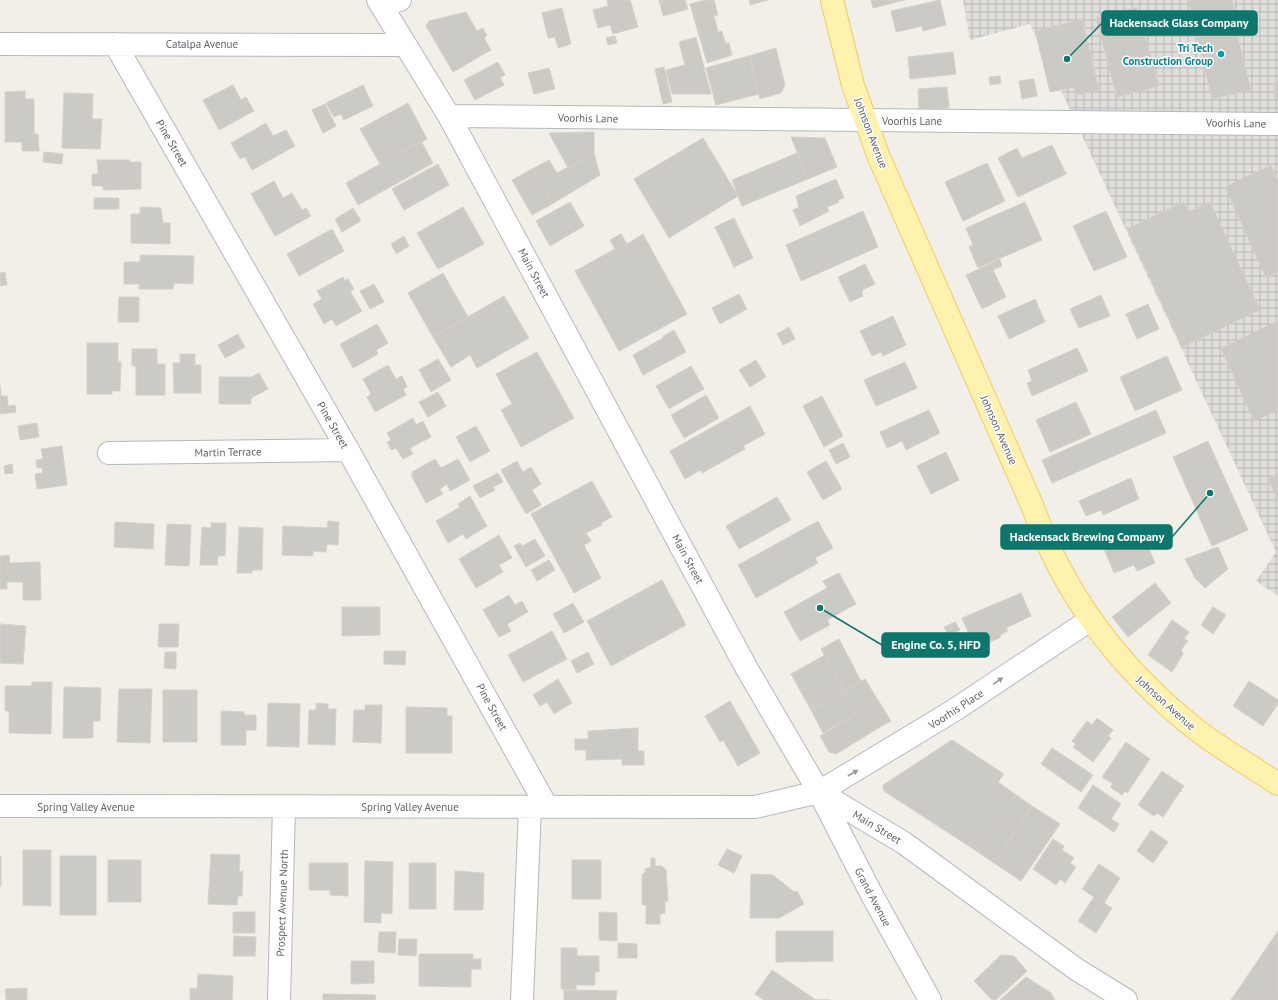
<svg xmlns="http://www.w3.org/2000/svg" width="1278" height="1000" font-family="'PT Sans',sans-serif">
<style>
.industrial{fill:url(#industrial-grid)}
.building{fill:#cccac5;stroke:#d6d1c6}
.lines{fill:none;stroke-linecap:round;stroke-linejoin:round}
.minor-casing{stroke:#b5b8bc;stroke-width:24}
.major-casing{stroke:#f2c960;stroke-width:24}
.minor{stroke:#fff;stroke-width:22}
.major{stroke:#fff2af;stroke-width:22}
.oneway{fill:#979a9d}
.culture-dot{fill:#0f9aa8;stroke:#fff;stroke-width:1.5}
.labels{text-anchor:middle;stroke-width:3;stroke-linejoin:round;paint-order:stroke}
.street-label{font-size:11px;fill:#5f6368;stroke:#fff}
.culture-label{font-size:11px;font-weight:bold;fill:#0d838f;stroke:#fff;text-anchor:end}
.leader{fill:none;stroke:#0f766e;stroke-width:1.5}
.callout-dot{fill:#0f766e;stroke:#fff;stroke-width:1.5}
.callout{fill:#0f766e;stroke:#0f766e;stroke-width:1.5}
.callout-label{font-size:12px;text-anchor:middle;font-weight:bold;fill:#fff}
</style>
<defs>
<pattern id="industrial-grid" width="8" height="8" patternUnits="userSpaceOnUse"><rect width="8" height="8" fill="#e0deda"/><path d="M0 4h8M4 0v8" fill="none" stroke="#b9b8b5"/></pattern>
</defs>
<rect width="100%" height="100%" fill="#f1efe8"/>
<!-- industrial -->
<path class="industrial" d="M963 0H1278V596L1256 581 1276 552 1030 24 970 40Z"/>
<!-- building -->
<path class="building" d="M607 0H630L638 27 613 34 610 25 598 28 593 10 608 6Z
M659 0H685L688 9 663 16Z
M706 0H714L718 15 714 16 718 32 722 31 725 43H729L732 55 707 63 690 4Z
M749 0H768L750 5Z
M871 0H905L873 8Z
M940 0 946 25 923 31 922 26 896 32 891 11Z
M1188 0H1232L1236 18H1233L1251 90 1212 99Z
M1137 7 1159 86 1117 97 1096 18Z
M562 8 571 44 558 48 555 37 548 38 542 13Z
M466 12 477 31 483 28 487 36 484 38 491 50 453 72 426 26 429 21Z
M1082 19 1099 90 1076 95 1074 87 1050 92 1035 31Z
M615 36 617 43 608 45 606 38Z
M696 37 711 94H672L666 70 685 65 679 42Z
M776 48 785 85 781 93 760 99 749 56Z
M953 52 956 74 910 79 908 57Z
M749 56 759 94 716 105 706 68Z
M498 62 505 75 500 78 504 85 475 100 464 80Z
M664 67 672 102 663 104 655 69Z
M549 68 555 89 534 94 528 73Z
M1000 76 1001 83 990 85 989 77Z
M1034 79 1037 96 1022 99 1019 81Z
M1275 81H1278V98H1274Z
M233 85 241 100 246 97 254 111 219 130 203 100Z
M363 85 373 106 344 120 341 114 334 117 326 103Z
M947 87 949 108 919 109 918 89Z
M25 91V99H34V134H38L39 151H22V142H5V92Z
M64 93 93 94 92 119H102L100 149 62 148Z
M408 103 427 139 380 164 360 129Z
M325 104 336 126 323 133 312 110Z
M266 123 273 136 286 130 295 146 252 170 245 157 240 159 231 143Z
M594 132V153L568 168 549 133Z
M791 137 825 138 837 167 808 179Z
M703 138 738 196 669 238 634 179Z
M421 141 433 163 358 205 346 183Z
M1052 145 1066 174 1018 197 998 158 1017 148 1022 158Z
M44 152 63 154 62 164 43 162Z
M594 153 600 175 552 204 532 169 549 160 557 173Z
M797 153 808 179 742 206 732 180Z
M97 160H130V162H141V189L103 190V186H92V174H98Z
M987 163 1005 201 963 221 945 182Z
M438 164 449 185 404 210 392 189Z
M1271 165 1278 181V272L1266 278 1225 187Z
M532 169 552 204 532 215 512 180Z
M836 179 844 198 838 200 839 202 827 207 829 211 800 226 793 210 799 207 796 196Z
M274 181 283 198 292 193 302 210 306 208 311 216 275 236 251 194Z
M94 198H119V209H94Z
M570 202 584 226 550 246 536 221Z
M1025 202 1042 240 978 268 969 247 973 245 966 228Z
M1184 202 1188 212 1210 202 1260 310 1182 347 1127 229Z
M140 207 161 208 163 223H170V244L131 243V214H140Z
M463 207 484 244 438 269 417 233Z
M353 208 361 221 342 232 335 219Z
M863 211 878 247 801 281 786 245Z
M1106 211 1127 257 1094 271 1073 226Z
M734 218 753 258 734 267 715 227Z
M332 229 344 251 299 276 287 254Z
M621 234 627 244 643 234 687 314 619 351 575 271 615 249 610 240Z
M404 236 409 246 396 254 391 244Z
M140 255 194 256 193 284 174 283 173 289H139V284H124V262H140Z
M1000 259 1002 266 993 270 1006 297 982 309 966 275Z
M865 264 875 284 862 290 863 296 850 302 838 277Z
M5 272 7 285 0 286V273Z
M443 273 468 317 433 337 408 293Z
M343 277 345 281 348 279 354 289 350 291 362 311 336 326 332 319 324 324 313 304 322 299 317 291Z
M374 284 384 302 370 309 360 291Z
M739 294 747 309 720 324 712 308Z
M1101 295 1110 316 1079 328 1070 309Z
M504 296 529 338 477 368 470 355 451 367 433 337Z
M119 297H139V322H118Z
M1035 299 1045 322 1009 339 998 316Z
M1148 304 1159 329 1137 339 1126 314Z
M893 316 906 345 883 356 881 352 872 356 860 331Z
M1278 321V410L1254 421 1221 348Z
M377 324 388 343 376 350 378 354 353 368 340 344Z
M789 327 795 339 783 345 777 334Z
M674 330 686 352 643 375 633 355 663 338V336Z
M238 334 245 347 225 358 218 345Z
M87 343H118V362H121L120 391H112V394H87Z
M1077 348 1088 371 1032 396 1027 383 1032 381 1028 370Z
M132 349H157V364H165V395H136V366H132Z
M537 352 574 418 521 447 501 410 512 404 496 374Z
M180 354H195V365H201V393H174L173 363H180Z
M1167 356 1182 390 1135 411 1120 377Z
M438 359 451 380 431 392 419 370Z
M756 360 766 377 750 387 739 370Z
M905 362 917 388 876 406 864 380Z
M388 365 396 379 402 376 407 387 403 389 406 395 375 412 367 397 371 394 363 379Z
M691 366 704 389 669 409 656 386Z
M259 373 268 389 251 398V404H219V377H252Z
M0 385 1 396H7L8 406 15 405 16 412 0 414Z
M438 392 446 406 428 417 419 402Z
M706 395 719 418 684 438 671 415Z
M822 396 843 436 824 447 803 406Z
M1076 402 1091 434 1050 452 1036 420Z
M750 406 765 434 743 446 745 449 702 473 700 470 685 479 670 451Z
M929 410 940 433 906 450 902 441 887 448 880 432Z
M1156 410 1166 433 1052 483 1042 460Z
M413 418 416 425 423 421 431 437 410 448 413 454 403 459 396 448 391 450 387 442 391 440 387 433Z
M37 423 39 437 20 440 18 426Z
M476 426 490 451 470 462 456 437Z
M1208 441 1248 530 1212 546 1173 457Z
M843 443 850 457 836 464 829 450Z
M62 446 67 485 37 489 35 474 43 473 42 468H37L36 460 43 459 41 449Z
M946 452 959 480 931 494 917 466Z
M435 459 441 468 458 459 470 480 450 491 447 484 440 489 443 494 426 503 411 475 413 474 412 472Z
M517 461 523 472 531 467 541 484 532 490 541 505 526 514 501 470Z
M826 461 842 489 823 500 807 472Z
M12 464 13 473 5 474 4 466Z
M498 473 503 482 493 487 495 490 480 498 473 486Z
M1278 474V500L1268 479Z
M1131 478 1139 499 1103 515 1101 510 1086 516 1079 501Z
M592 481 612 517 601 523 602 525 586 533 591 541 584 545 601 578 574 593 531 514Z
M470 496 487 526 466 539 463 534 448 543 436 521 460 507 458 504Z
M777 497 791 520 739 549 726 526Z
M328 521 339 522 338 545 327 544 326 552 313 551V556L282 555 283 526 327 528Z
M818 521 833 548 815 558 818 563 756 598 738 565Z
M115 522 154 524 153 549 114 547Z
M211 523H226L225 556H218L217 565H200L202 527 211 528Z
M167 524 191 525 189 566 165 565Z
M239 527 263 528 262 570H252V573H237Z
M1142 533 1155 563 1137 571 1134 565 1114 573 1104 549Z
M499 535 512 558 499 565 503 572 476 588 459 559Z
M535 539 545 556 526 567 514 546 520 543 522 546Z
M1218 547 1228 569 1205 588 1195 578 1185 559Z
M9 555 10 563 40 562 41 600H23V582H7V589H0V556Z
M549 560 555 570 537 581 531 570Z
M839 573 856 604 827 620 830 625 800 641 784 612 827 588 823 581Z
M662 580 686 625 611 666 587 621Z
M1155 583 1171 603 1128 637 1112 617Z
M1021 593 1031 616 1006 628 1008 631 1000 635 1001 637 986 644 984 639 973 644 962 618Z
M509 595 515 605 522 601 528 612 507 624 511 631 499 637 483 610Z
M573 603 584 622 564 633 553 614Z
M342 607H380V635L342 636Z
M1213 607 1226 615 1213 634 1201 625Z
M1172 620 1189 632 1184 639 1188 641 1181 650 1183 654 1172 672 1148 655Z
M955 622 960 630 949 636 944 627Z
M0 624 26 626 23 664 0 663Z
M159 624H179L178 647H158Z
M552 631 567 659 523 682 508 655Z
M839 639 861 681 845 691 821 649Z
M384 651H406L405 665 384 664Z
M165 652H176V669L164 668Z
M588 652 594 664 577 673 571 661Z
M825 655 845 691 811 710 791 674Z
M558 679 572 703 554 714 547 702 540 706 533 695Z
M865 679 891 721 877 729 865 708 823 733 811 710Z
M1249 681 1278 700V704L1263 726 1233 706Z
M32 682H52L51 734 9 733V711H5V686H32Z
M64 687 101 688 100 721H93V738H63Z
M119 689H152L150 743 117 742Z
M163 690H197V742H163Z
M730 701 760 753 738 766 723 740 720 742 705 716Z
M268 703 300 704 299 747 267 746Z
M316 703 328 704V709H336L335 745 308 744 309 710H316Z
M365 705H382L381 743 353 742 354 710H365Z
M406 707 447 708V716H452V753H406Z
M865 708 877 729 836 754 829 752 820 736Z
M221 711 244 712V715H256V730H246V745H221Z
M1097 718 1113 730 1108 736 1111 738 1093 762 1073 747 1076 744 1072 741 1087 721 1092 725Z
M638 728V751H644V765H622V759L586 760V750H575V739H588V731Z
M952 740 1004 774 998 782 1016 795 978 852 884 791 883 785Z
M1126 742 1150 759 1127 793 1125 791 1122 795 1110 787 1113 784 1102 777Z
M1052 748 1093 775 1081 792 1041 764Z
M1162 771 1184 786 1163 817 1157 813 1154 816 1138 805Z
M1093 785 1121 804 1111 819 1119 824 1114 832 1078 808Z
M1016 795 1032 806 994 863 978 852Z
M1032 806 1060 824 1021 881 994 863Z
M1151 830 1168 842 1153 863 1137 851Z
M1053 839 1064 846 1062 850 1074 858 1070 863 1076 867 1065 883 1060 879 1056 885 1033 869Z
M727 849 742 856 734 873 718 865Z
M23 850H51V906L23 905Z
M211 854 240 855 239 873 243 871 242 896H238L237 905 208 904Z
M0 856H1V886H0Z
M60 856H96V915H60Z
M651 858H655V866H662L666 870 668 901H665V913L660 914V924H646V905H642V875L646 871 645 869 651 867Z
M108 860H141V902H108Z
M572 860H601V899H572Z
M365 861 393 862 392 914 381 913V923L364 922Z
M309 863H348V896L330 895V890H309Z
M409 863H436V909H409Z
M1099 864 1120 878 1104 903 1112 908 1096 933 1078 921 1094 897 1082 889Z
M455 871 484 873 483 910H454Z
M751 874 773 875 794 892 797 891 804 904 779 918H750Z
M233 912H255V933H233Z
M599 912 617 913V941L599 940Z
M776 931H833V961L776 962Z
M1278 931V1000H1231Z
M379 932H396L395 953 378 952Z
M234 936 256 937 255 956H233Z
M399 939H417L416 956 398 955Z
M618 943 637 944V958H618Z
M561 948H577V956H599V972H595V985H576V990L561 989Z
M419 954H473V959H481V969H471V987L419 986Z
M1001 955 1014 956 1027 971 996 1000H992L974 981Z
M351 961H374V983L351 984Z
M772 970 816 1000H830H764L755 994Z
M198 974 233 976 232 1000H190V988L197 989Z
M1026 977 1051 993 1055 1000H1000Z
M27 988V1000H6L5 989Z
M564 990 617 991 616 1000H564Z
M323 994 376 995 375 1000H323Z"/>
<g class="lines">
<defs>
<path id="minor" d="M378 0 449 116 747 669 819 792 872 895 930 1000
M381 5 400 0
M0 44 404 45
M115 44 348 450 547 807
M449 116 1278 124
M109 453 348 450
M819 792 904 843 1076 969 1126 1000
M0 806 755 807 819 792 953 711 1090 620
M279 1000 284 807
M522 1000 530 807"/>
<path id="major" d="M832 0 853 85 878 155 1032 505C1064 595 1118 667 1193 727 1219 748 1250 765 1278 784"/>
</defs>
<!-- minor casing -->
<use href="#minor" class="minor-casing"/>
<!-- major casing -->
<use href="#major" class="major-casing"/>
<!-- minor -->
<use href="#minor" class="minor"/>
<!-- major -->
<use href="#major" class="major"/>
</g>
<!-- one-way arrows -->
<defs><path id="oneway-solid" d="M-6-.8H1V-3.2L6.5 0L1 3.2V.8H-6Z"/></defs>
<g class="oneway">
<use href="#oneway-solid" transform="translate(998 681) rotate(-34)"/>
<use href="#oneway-solid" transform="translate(853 773) rotate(-30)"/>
</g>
<!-- markers -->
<circle class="culture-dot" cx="1221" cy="54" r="4"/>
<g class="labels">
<!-- street labels -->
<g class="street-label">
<text x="202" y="48">Catalpa Avenue</text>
<text transform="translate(588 118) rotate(1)" y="4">Voorhis Lane</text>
<text x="912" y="125">Voorhis Lane</text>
<text transform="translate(1236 123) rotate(1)" y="4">Voorhis Lane</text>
<text transform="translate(871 133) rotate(69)" y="4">Johnson Avenue</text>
<text transform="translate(172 143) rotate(60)" y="4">Pine Street</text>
<text transform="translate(534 273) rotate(62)" y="4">Main Street</text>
<text transform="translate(333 425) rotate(60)" y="4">Pine Street</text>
<text transform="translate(999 430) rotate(66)" y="4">Johnson Avenue</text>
<text transform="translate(228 452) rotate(-1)" y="4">Martin Terrace</text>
<text transform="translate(688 559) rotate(62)" y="4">Main Street</text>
<text transform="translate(1166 703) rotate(42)" y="4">Johnson Avenue</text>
<text transform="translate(492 707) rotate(61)" y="4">Pine Street</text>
<text transform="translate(956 709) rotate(-33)" y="4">Voorhis Place</text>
<text x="86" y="811">Spring Valley Avenue</text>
<text x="410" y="811">Spring Valley Avenue</text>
<text transform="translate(877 827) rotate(31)" y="4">Main Street</text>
<text transform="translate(873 897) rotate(62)" y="4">Grand Avenue</text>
<text transform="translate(282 903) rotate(-88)" y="4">Prospect Avenue North</text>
</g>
<!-- culture labels -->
<g class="culture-label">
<text x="1213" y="52">Tri Tech<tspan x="1213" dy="13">Construction Group</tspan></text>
</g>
</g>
<!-- callouts -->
<path class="leader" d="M1067 59L1102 23M1210 493L1172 537M820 608L882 645"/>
<g class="callout-dot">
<circle cx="1067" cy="59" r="4"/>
<circle cx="1210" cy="493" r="4"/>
<circle cx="820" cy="608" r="4"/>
</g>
<g class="callout">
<rect x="1102" y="11" width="155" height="24" rx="4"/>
<rect x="1001" y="525" width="171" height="24" rx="4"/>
<rect x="882" y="633" width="107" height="24" rx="4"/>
</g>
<g class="callout-label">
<text x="1179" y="27">Hackensack Glass Company</text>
<text x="1087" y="541">Hackensack Brewing Company</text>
<text x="936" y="649">Engine Co. 5, HFD</text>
</g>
</svg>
